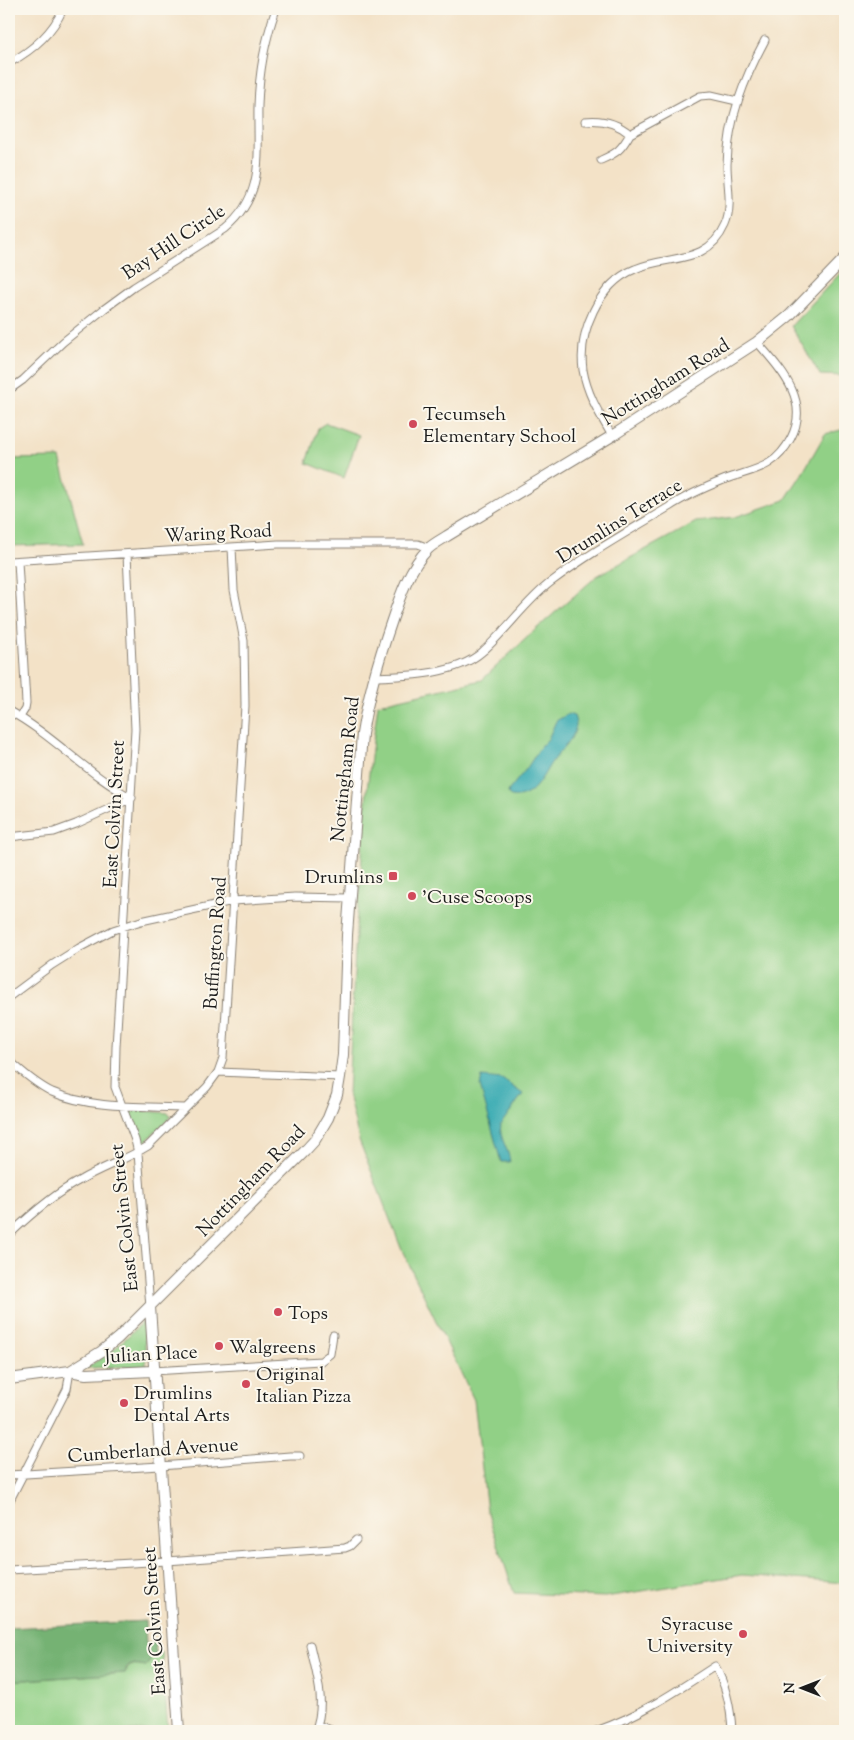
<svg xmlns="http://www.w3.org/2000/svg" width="854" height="1740" font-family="'Sorts Mill Goudy',serif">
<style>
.green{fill:#91d086;stroke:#567651}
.forest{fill:#74b273;stroke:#486748}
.water{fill:#3aacb3;stroke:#2b6468}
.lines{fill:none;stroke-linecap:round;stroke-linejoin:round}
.street-casing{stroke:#887f72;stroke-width:9}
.secondary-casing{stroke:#887f72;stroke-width:12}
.street{stroke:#fff;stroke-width:7}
.secondary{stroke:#fff;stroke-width:10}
.poi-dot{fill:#d1495b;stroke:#fbf7ec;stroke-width:2}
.labels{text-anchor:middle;stroke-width:4;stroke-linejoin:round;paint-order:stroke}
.street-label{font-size:19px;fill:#1c1c1c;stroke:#fbf7ec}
.poi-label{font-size:19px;fill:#1c1c1c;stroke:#fbf7ec;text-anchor:start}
</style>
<rect width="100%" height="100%" fill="#fbf7ec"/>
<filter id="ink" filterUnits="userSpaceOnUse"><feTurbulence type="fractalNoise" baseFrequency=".02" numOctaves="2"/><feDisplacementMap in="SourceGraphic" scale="10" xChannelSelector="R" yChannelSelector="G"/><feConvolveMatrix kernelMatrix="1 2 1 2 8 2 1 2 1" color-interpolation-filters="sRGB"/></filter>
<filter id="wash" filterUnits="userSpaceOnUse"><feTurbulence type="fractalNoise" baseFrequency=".0096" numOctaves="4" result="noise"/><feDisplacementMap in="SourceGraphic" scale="20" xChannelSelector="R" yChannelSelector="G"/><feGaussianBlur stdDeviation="1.12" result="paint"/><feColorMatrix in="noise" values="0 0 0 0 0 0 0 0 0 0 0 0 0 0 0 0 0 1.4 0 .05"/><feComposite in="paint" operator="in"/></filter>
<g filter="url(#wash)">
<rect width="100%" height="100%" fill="#f3e2c7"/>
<!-- green -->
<path class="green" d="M845 268V376L820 375 791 326Z
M326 423 359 435 344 478 307 463 318 428Z
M845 429V1583L742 1575 605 1597 514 1593 487 1511 474 1400 401 1248 359 1140 348 1094 357 913C362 888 361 863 363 837 366 792 372 748 378 704L482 680 535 630 597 576 696 522 735 517 785 500 802 474 825 434Z
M60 458 83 544 9 546V459Z
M133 1110 169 1113 171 1117 144 1143 139 1140 130 1116Z
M144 1321 146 1366 85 1368 110 1353Z
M162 1652 168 1731H9V1681L125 1673C129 1663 136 1664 146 1666L156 1653Z"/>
<!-- forest -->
<path class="forest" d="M145 1621 146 1643H155L156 1653 146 1666 134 1664 127 1667 125 1673 9 1681V1628Z"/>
<!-- water -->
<path class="water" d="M568 714 574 716C582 735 560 749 551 763 542 777 533 800 511 797L508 793 509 790 527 768 541 746 548 739 556 721Z
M482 1077 502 1079 523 1094 501 1124C498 1137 509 1149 510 1162H501L480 1086Z"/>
</g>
<g filter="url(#ink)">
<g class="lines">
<defs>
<path id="street" d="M432 9 433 10
M9 63C33 50 52 34 63 9
M585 121C602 119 617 123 630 134 621 150 617 153 601 160
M630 134 700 96 711 95 737 101
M9 390 23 380 63 342 104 309 134 287 225 229C266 195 257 154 258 106 259 73 265 40 276 9
M612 436C600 415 587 394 583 370 578 333 598 284 635 269 669 254 707 266 725 225 733 207 727 184 727 165 728 119 744 79 765 40
M127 554 135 729 116 1047 115 1087 135 1140 138 1153 150 1307
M9 561 278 544H418L429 548
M18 561 26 703 25 709 20 717
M374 677C407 676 456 675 482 652 506 631 526 601 551 582 588 554 629 531 669 507 687 495 706 487 726 479 754 469 775 469 791 438 811 400 780 369 757 342
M9 711C53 735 87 774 132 798
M9 837 54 832 76 824 132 798
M9 997 52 965 79 948 113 930 141 921 233 901 295 897 349 898
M9 1060C22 1072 36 1084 52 1092 91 1109 144 1106 185 1108
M218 1072 340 1077
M9 1235C31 1214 55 1193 82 1179 103 1167 127 1159 148 1146L207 1087 218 1072 223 1058 245 706 244 641 234 590 232 547
M153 1371 321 1361 330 1354 333 1335
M9 1475 160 1466 290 1456H300
M9 1502 67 1389 70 1371
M9 1570 167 1561 345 1548 350 1546 356 1540
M310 1645C316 1673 327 1703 315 1731
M318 1725 333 1731
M596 1731C639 1716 677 1691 715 1666 726 1685 731 1710 732 1731"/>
<path id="secondary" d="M150 1307 179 1731
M70 1371 86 1374 153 1371
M9 1379 70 1371 102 1351 118 1338 304 1152 315 1140 328 1118 337 1095 340 1077 343 1055 347 935 362 734C368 695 379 658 392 620 400 596 410 567 428 549 433 544 441 540 447 536L612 436 757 342 789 316 845 258"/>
</defs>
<!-- street casing -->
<use href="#street" class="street-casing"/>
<!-- secondary casing -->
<use href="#secondary" class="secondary-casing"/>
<!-- street -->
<use href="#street" class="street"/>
<!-- secondary -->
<use href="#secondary" class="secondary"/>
</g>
</g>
<!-- markers -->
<g class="poi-dot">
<circle cx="413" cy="424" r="5"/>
<rect x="388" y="871" width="10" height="10" rx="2.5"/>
<circle cx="412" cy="896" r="5"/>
<circle cx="278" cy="1312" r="5"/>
<circle cx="219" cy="1346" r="5"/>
<circle cx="246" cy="1384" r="5"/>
<circle cx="124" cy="1403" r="5"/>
<circle cx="743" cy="1634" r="5"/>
</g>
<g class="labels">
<!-- street labels -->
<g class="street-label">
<text transform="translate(173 241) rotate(-34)" y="7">Bay Hill Circle</text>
<text transform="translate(665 381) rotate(-32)" y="7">Nottingham Road</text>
<text transform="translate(619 520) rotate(-32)" y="7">Drumlins Terrace</text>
<text transform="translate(218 532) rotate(-3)" y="7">Waring Road</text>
<text transform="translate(344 769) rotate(-84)" y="7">Nottingham Road</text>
<text transform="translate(113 814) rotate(-87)" y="7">East Colvin Street</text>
<text transform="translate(214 943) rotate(-86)" y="7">Buffington Road</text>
<text transform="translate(250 1180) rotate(-46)" y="7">Nottingham Road</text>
<text transform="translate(123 1218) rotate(-96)" y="7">East Colvin Street</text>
<text transform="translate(151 1353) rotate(-3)" y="7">Julian Place</text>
<text transform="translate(153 1449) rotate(-4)" y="7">Cumberland Avenue</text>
<text transform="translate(153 1621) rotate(-94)" y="7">East Colvin Street</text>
</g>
<!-- poi labels -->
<g class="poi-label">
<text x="423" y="420">Tecumseh<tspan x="423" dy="22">Elementary School</tspan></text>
<text x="383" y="883" text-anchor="end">Drumlins</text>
<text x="422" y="903">'Cuse Scoops</text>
<text x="288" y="1319">Tops</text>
<text x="229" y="1353">Walgreens</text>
<text x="256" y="1380">Original<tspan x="256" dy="22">Italian Pizza</tspan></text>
<text x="134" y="1399">Drumlins<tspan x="134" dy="22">Dental Arts</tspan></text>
<text x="733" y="1630" text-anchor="end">Syracuse<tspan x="733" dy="22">University</tspan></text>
</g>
</g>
<!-- margin -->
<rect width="854" height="1740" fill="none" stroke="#fbf7ec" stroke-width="30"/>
<!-- north arrow -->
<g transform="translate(802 1688) rotate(270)" stroke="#fbf7ec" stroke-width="4" paint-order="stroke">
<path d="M0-4L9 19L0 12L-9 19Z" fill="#1c1c1c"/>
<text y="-8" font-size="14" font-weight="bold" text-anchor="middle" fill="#1c1c1c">N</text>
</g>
</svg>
